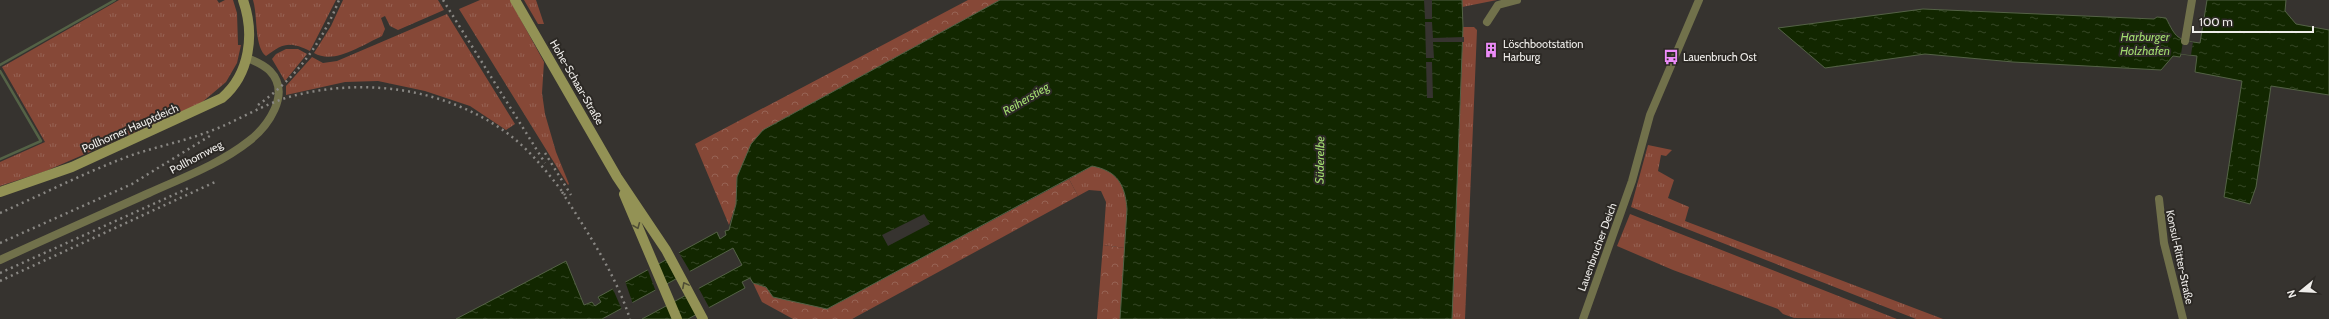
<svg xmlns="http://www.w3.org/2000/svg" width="2329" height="319" font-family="Cabin,sans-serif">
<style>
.grass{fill:url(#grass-tufts)}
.forest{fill:url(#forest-crowns)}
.water{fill:url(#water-ripples);stroke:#546246}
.pier{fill:#36332f}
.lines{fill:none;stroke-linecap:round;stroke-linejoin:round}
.stream{stroke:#546246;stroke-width:2.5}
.minor{stroke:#71714b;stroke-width:8}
.secondary{stroke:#939255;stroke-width:10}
.rail{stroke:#898783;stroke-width:2.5;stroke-dasharray:2 4;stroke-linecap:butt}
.oneway{stroke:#504e36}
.labels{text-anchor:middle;stroke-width:4;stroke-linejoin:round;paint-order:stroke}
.poi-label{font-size:11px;fill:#efedea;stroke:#2c2925;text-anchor:start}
.street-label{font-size:11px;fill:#efedea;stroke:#2c2925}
.water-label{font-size:12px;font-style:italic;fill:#a2dc70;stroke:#2c2925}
</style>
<defs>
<pattern id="grass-tufts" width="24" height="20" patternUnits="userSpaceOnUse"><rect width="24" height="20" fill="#864837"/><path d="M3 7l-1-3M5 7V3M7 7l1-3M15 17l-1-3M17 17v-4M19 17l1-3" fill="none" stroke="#976354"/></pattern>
<pattern id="forest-crowns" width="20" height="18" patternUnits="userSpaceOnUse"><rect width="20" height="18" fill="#864837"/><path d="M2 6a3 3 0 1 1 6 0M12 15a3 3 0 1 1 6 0" fill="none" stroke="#976354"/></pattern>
<pattern id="water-ripples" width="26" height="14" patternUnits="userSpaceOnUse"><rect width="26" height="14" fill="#122700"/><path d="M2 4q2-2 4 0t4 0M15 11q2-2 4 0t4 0" fill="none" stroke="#354725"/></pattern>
</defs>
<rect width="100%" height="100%" fill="#36332f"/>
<!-- grass -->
<path class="grass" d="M119 0H217L219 3 225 0H233L237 13 238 45H241L237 63 226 82 200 104 46 171 0 186V162L45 142 2 67Z
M253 0H336L310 51C290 41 283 43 266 56 254 46 258 16 253 0Z
M343 0H438L444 10 398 30 390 26 385 16 381 18 385 29 382 36C362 45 334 65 314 53L331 26Z
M480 0H510L544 62 542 93 545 114 556 152 569 184 568 185 459 9Z
M524 0H536L544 24H538Z
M1462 0H1497L1462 7Z
M447 14 515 124 506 130 470 106 425 91 378 81 345 82 286 95V86L312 57 323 63 337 61Z
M1463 27H1474L1477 30 1465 319H1452Z
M286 49H298L307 54 285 81 272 59 276 54Z
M1648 145 1672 150 1666 156 1661 155 1658 171 1674 180 1668 198 1689 207 1685 221 1943 319H1916L1631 207Z
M1092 166C1136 174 1127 214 1125 248L1103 245 1106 202 1101 191 1089 190 1078 196 1069 179Z
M1630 214 1897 319 1794 318 1783 314 1778 309 1673 270 1617 246Z"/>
<!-- forest -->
<path class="forest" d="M968 0H1000L763 130 737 177 736 204 729 225 695 144Z
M1069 179 1078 196 852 319H793L762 302 753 283 827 309Z
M1103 245 1125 248 1120 319H1097Z"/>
<!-- water -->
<path class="water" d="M1000 0H1462L1463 27 1452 319H1120L1127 209C1125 185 1118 171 1092 166L827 309 773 297 766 287 753 283 750 278 742 282 745 288 688 319H642L742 265 733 248 602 319H456L566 261 584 305 592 302 595 306 601 302 598 297 717 232 720 239 726 235 725 231 729 230 736 204 737 177 751 144 763 130Z
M2207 0H2286L2285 11 2296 24 2329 30V95L2271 86 2256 187 2250 204 2224 197 2242 81 2195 72 2197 56 2181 54 2180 57 2173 56 2161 70 2013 62 1925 54 1825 68 1778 28 1923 9 2154 19 2157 17 2166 18C2176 38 2177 40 2200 43Z"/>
<!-- pier -->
<path class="pier" d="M1424 0H1432V19H1425Z
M1425 22H1432L1433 38 1464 37V42H1433L1434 58H1426Z
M2183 41 2193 42 2191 55 2181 54Z
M1426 62H1432L1433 98H1427Z
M924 214 930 224 888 246 882 235Z
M678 251 691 273 677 281 665 258Z
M657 262 667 286 656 292 647 268Z
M625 281 633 304 622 310 612 287Z
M698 287 710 309 697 317 684 294Z"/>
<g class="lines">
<!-- stream -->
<path class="stream" d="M0 65 115 0
M0 71 41 141 0 159"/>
<!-- minor -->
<path class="minor" d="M1487 22 1498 5 1517 0
M2185 41 2192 0
M2159 199 2164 243 2183 319
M0 260C50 237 100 215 149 193 182 178 220 164 249 141 267 127 292 94 270 71 264 65 255 61 247 58
M1583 319 1632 181 1650 115 1699 0"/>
<!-- secondary -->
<path class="secondary" d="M515 0 617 177 666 250 703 319
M0 192 72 167 222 98C250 74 255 34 243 0
M624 194 677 319"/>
<!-- rail -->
<path class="rail" d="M443 0 545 163
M258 105C296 78 322 43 339 0
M545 153 571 195
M562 192C588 233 615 273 630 319
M0 213C41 195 82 174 124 158 150 148 178 143 205 133 238 122 266 101 301 94 371 78 448 90 507 133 530 150 548 173 565 195
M0 243 132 184 213 134
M0 273 191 187
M0 281 215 182"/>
</g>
<!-- one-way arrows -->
<defs><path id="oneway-chevron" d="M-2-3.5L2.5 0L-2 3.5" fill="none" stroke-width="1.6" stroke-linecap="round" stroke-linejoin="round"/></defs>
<g class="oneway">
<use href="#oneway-chevron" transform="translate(637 226) rotate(68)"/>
<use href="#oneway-chevron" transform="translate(685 285) rotate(-118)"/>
</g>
<!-- icons -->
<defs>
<symbol id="building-bare" viewBox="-9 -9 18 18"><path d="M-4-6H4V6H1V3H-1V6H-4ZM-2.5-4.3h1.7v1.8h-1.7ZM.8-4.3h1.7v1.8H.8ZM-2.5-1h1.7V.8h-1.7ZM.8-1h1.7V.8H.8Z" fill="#ed8cf9" stroke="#2c2925" stroke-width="2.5" paint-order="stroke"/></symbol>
<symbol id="bus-bare" viewBox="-9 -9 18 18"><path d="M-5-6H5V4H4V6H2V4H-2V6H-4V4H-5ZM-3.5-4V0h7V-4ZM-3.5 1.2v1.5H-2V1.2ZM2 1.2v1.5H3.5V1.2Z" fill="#ed8cf9" stroke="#2c2925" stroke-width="2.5" paint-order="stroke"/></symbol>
</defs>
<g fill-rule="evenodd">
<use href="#building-bare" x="1480" y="39" width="22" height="22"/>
<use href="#bus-bare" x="1660" y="46" width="22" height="22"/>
</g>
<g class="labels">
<!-- poi labels -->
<g class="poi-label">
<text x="1503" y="48">Löschbootstation<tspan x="1503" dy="13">Harburg</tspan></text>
<text x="1683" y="61">Lauenbruch Ost</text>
</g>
<!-- street labels -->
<g class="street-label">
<text transform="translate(577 82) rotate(60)" y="4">Hohe-Schaar-Straße</text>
<text transform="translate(130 128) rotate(-24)" y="4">Pollhorner Hauptdeich</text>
<text transform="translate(196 157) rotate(-28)" y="4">Pollhornweg</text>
<text transform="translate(1597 247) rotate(-70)" y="4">Lauenbrucher Deich</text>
<text transform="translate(2180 257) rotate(78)" y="4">Konsul-Ritter-Straße</text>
</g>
<!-- water labels -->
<g class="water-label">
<text x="2145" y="41">Harburger<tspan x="2145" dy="14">Holzhafen</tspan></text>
<text transform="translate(1026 99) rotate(-31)" y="4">Reiherstieg</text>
<text transform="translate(1320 160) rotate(-89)" y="4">Süderelbe</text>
</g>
</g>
<!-- north arrow -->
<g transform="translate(2301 291) rotate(252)" stroke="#2c2925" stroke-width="3" paint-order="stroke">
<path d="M0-3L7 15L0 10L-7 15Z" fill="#efedea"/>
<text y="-6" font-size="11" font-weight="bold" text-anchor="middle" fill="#efedea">N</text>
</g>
<!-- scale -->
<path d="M2193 26v6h120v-6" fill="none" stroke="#efedea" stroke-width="2"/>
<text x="2199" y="26" font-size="12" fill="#efedea" stroke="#2c2925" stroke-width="3" paint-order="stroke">100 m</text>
</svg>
